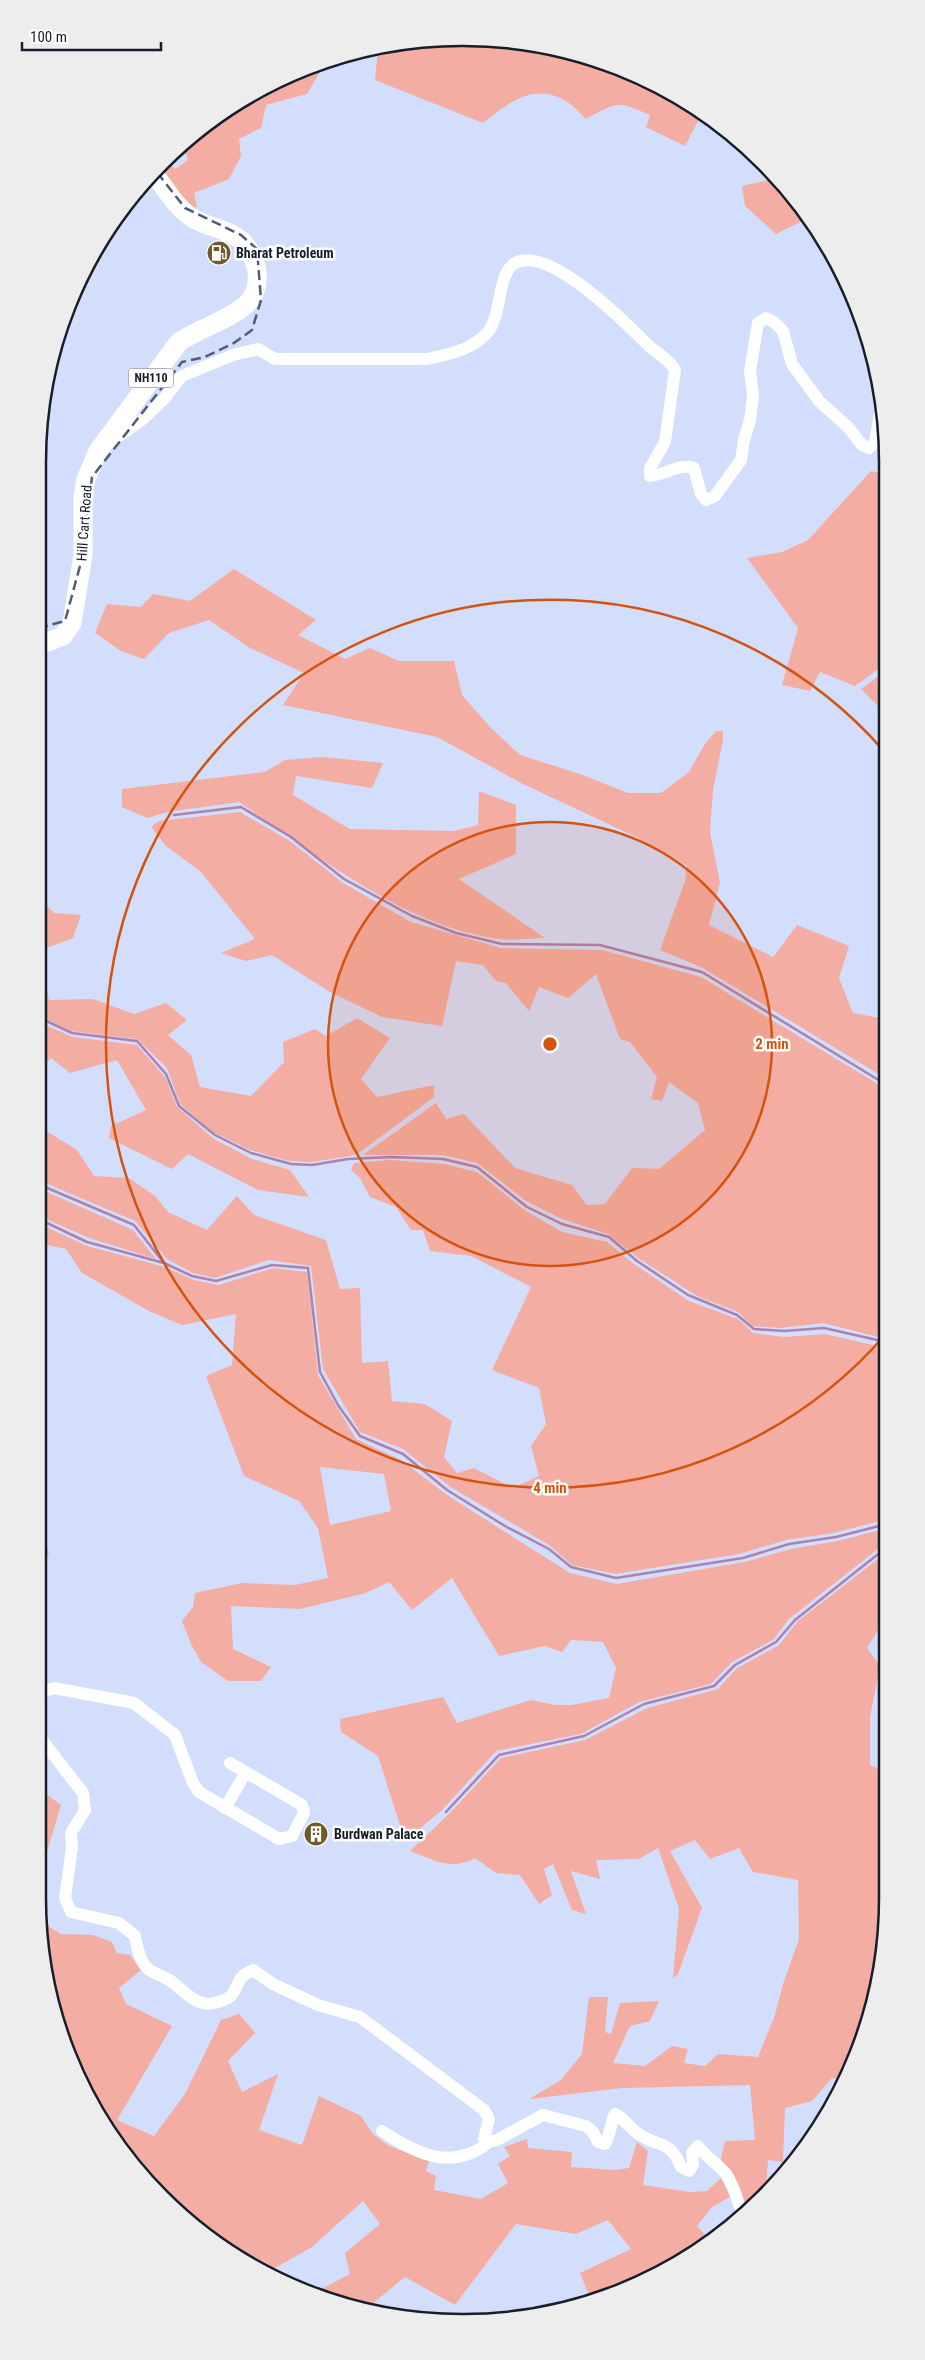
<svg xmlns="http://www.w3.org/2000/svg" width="925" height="2360" font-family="'Roboto Condensed',sans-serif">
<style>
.green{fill:#f4ada2;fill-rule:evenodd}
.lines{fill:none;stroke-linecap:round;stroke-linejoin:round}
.stream{stroke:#ac82ae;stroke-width:2.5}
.minor{stroke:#fff;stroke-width:12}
.highway{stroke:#fff;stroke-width:19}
.rail{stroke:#555c6f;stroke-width:2.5;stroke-dasharray:10 5;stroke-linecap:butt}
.ring{fill:none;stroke:#d3530f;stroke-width:2.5}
.labels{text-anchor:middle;stroke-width:5;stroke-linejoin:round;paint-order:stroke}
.shield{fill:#fff;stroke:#5d616a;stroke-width:1}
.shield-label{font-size:12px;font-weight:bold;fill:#181d2a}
.poi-label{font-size:14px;font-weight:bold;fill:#181d2a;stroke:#fff;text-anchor:start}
.street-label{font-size:14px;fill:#181d2a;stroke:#fff}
.rim{fill:none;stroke:#181d2a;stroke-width:2.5}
.centre{fill:#d3530f;stroke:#fff;stroke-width:2.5}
.ring-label{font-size:15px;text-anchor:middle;font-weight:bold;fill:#d3530f;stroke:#fff;stroke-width:5;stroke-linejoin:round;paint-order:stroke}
</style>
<rect width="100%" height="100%" fill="#d3defc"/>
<!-- green -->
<path class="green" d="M491 38 573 52 698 109V121L685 146 646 127 650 115C617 100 617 102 586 119 579 112 571 103 562 99 531 83 506 105 483 123L375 80 378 48 407 41Z
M320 63 321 70 307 94 266 105 261 128 239 139 241 156 229 179 194 193 197 206 193 210 158 169 164 162 176 169 188 160 182 144 250 94Z
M774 175 782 182 807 219 776 234 745 206 742 186 773 179Z
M871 471 884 474V665L855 686 820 672 810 691 782 685 798 628 747 558 782 552 808 540Z
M234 569 316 620 298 635 345 659 370 648 399 661H454L462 695 489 726 520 755 580 774 628 793H661L689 772 705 744 716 731H723V740L713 790 710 832 720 883 709 925 773 957 797 925 849 946 839 978 853 1013 885 1019V1078L701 967 660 950 685 881 687 866 636 837 521 783 437 737 283 705 304 673 250 648 209 620 169 633 144 659 121 651 95 633 107 604 141 607 153 594 190 601Z
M884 672 885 713 861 689Z
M323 757 383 763 372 788 296 776 293 795 350 829 454 831 478 825 479 791 516 805V854L459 879 545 938C530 938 514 941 499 939 403 926 318 855 239 802L167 812 147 818 122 807V789L265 772 285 760Z
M240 812 290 841 343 883 411 922 501 948 602 950 701 977 886 1089V1339L823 1323 781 1328 752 1326 738 1312 697 1296 638 1258 608 1234 562 1219 526 1201 477 1163 443 1155H363L436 1103 446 1119 464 1114 515 1168 572 1185 587 1205 605 1204 632 1168 659 1169 705 1130 698 1103 669 1082 662 1101 651 1099 657 1077 630 1042 620 1039 596 974 568 998 539 987 529 1011 506 983 496 981 483 965 456 961 442 1026 382 1017 328 991 272 955 246 961 221 953 255 939 201 872 166 846 151 827 159 821Z
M38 897 54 913 81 915 73 938 38 951 49 1000 93 999 134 1014 166 1003 187 1020 168 1035 191 1055 200 1087 251 1096 284 1062 283 1042 315 1029 326 1036 357 1018 390 1038 361 1079 377 1097 434 1085V1097L356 1155 312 1162 289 1161 250 1150 213 1132 180 1104 167 1068 137 1039 71 1031 38 1015Z
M38 1022 73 1037 137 1045 165 1077 177 1107 214 1139 252 1159 290 1170 309 1197 258 1190 188 1154 172 1169 109 1138 111 1126 146 1110 117 1060 70 1073 51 1058 38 1070Z
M38 1126 77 1150 94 1176 129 1178 155 1196 168 1212 207 1230 237 1196 254 1215 326 1240 340 1289 360 1288 362 1363 388 1361 392 1401 425 1404 452 1421 444 1457 457 1473 474 1468 513 1488 539 1476 531 1446 546 1424 539 1388 492 1370 531 1287 471 1256 430 1251 423 1230H411L396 1207 370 1197 360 1178 351 1170 354 1163 390 1160 444 1164 477 1172 526 1211 562 1232 607 1242 634 1264 689 1301 738 1319 753 1333 784 1337 825 1334 886 1348 887 1525 876 1522 834 1533 786 1540 739 1554 615 1574 572 1565 549 1545 449 1486 403 1449 360 1432 323 1369 311 1266 269 1260 215 1278 193 1273 167 1259 135 1221 38 1180Z
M38 1188 133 1230 156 1259 89 1238 46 1219 38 1220Z
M46 1227 87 1246 165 1267 194 1280 219 1285 273 1268 307 1272 318 1375 356 1439 401 1460 447 1495 570 1573 617 1584 744 1562 791 1549 838 1541 880 1530 887 1533V1542L789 1619 773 1640 732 1662 711 1684 639 1702 581 1734 496 1751 441 1811 405 1841 378 1756 341 1732 340 1719 443 1697 457 1723 531 1700 555 1705H571L609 1698 616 1668 603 1642 571 1640 562 1652 545 1646 499 1656 452 1578 412 1610 389 1582 366 1593 300 1609 231 1606 233 1649 271 1667 261 1681H228L201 1662 191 1644 182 1621 193 1607 195 1593 242 1583 295 1585 328 1578 318 1528 299 1501 244 1476 206 1376 232 1365 236 1314 182 1325 149 1311 82 1273 66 1249 38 1243V1228ZM320 1467 384 1474 391 1511 330 1525Z
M45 1536 49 1556 38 1557V1537Z
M887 1552V1620L885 1619 867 1648 880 1666 870 1717V1765L882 1770H887V1897L873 2008 846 2079 832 2078 812 2101 785 2108 783 2162 768 2160 766 2188 746 2207 720 2163 725 2141 755 2140 750 2085 622 2088 529 2099 561 2080 582 2054 589 1997H608L605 2032 611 2034 620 2003 659 2001 650 2021 630 2026 613 2063 645 2066 672 2046 688 2049 684 2063 705 2066 718 2054 758 2057 775 2015 783 1984 799 1939 798 1880 753 1872 739 1848 710 1859 695 1840 670 1851 702 1908 678 1974 673 1978 679 1909 658 1848 639 1859 596 1860 600 1879 571 1871 586 1914 572 1910 553 1864 544 1869 552 1895 539 1904 520 1875 496 1873 475 1858C451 1871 434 1860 410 1851L449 1814 501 1758 585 1740 647 1708 718 1689 736 1669 779 1645 798 1621Z
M38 1788 61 1805 38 1882 43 1923 61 1934 93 1935 112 1942 117 1953 130 1955 141 1970 119 1988 126 2004 172 2026 117 2120 154 2136 185 2094 221 2020 239 2014 255 2033 228 2061 242 2092 278 2074 259 2130 302 2145 319 2096 361 2116 373 2134 389 2146 429 2161 426 2171 436 2176 434 2190 481 2199 508 2183 498 2164 510 2156 504 2147 527 2139 528 2148 572 2152 571 2167 614 2170 629 2168 637 2142 648 2151 643 2185 690 2192 707 2191 721 2178 730 2197 712 2207 697 2226 710 2240C681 2267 629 2289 591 2300L580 2273 631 2249 608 2220 576 2234 516 2224 455 2305 405 2277 366 2309 326 2300 312 2294 350 2274 345 2253 380 2224 363 2201 312 2247 266 2273 250 2266 143 2178 94 2110 60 2034 38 1897Z"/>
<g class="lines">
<!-- stream -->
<path class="stream" d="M174 815 241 807 291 837 344 879 412 916 456 933 502 944 600 945 702 972 885 1084
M38 1017 72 1033 137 1041 166 1074 179 1106 215 1135 251 1153 291 1164 312 1165 348 1159 391 1157 443 1159 477 1167 527 1207 562 1224 609 1237 637 1261 688 1295 737 1315 754 1329 784 1331 824 1328 886 1342
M38 1184 134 1225 164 1263
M38 1223H47L87 1242 164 1263 192 1276 216 1281 272 1265 308 1268 320 1372 338 1405 360 1436 403 1454 447 1490 505 1526 549 1549 571 1567 616 1578 743 1558 789 1544 836 1537 879 1526 887 1530
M446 1812 499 1755 584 1736 644 1704 714 1686 735 1665 776 1642 795 1620 887 1547"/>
<!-- minor -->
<path class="minor" d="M110 443 143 419 164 399 182 376 233 355 258 349 275 359H428C449 354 472 350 487 333 503 316 496 271 517 262 552 248 625 322 648 345 658 354 669 359 675 370L665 442 650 468V476C666 475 678 463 694 468L701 494 706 500 715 496 741 460 744 440 750 420 753 396 750 371 758 323 766 318 774 322 783 331 792 364 819 401 848 427 862 445 869 448 875 442 882 402
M38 1693 54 1688 134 1703 175 1735 193 1783 199 1792 279 1839 292 1836 304 1813 302 1805 230 1763
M38 1735 83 1793 85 1810 71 1833 72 1848 65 1898 71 1912 119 1923 135 1936C137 1946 139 1960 147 1968 153 1974 164 1976 171 1981 190 1996 200 2013 228 1998 237 1993 236 1982 243 1976 245 1974 250 1972 253 1970L273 1984 318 2005 360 2017 484 2110 489 2119 484 2139 489 2142 497 2140 543 2115 586 2126 593 2132 598 2142 605 2144C611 2134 610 2124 615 2114 624 2118 628 2126 636 2132 657 2149 669 2137 681 2167L689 2171 693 2165 692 2153 698 2146C706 2158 719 2164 726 2174 734 2185 737 2199 741 2211
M225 1808 246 1772
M382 2131C416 2154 453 2172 489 2142"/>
<!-- highway -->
<path class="highway" d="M38 642H48L63 636 72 623 83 555V497L86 479 98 451 179 342C199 329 223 322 242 308 268 290 258 248 233 235 221 228 206 226 194 219 177 209 166 189 154 174"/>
<!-- rail -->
<path class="rail" d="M38 628 65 621 83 555 92 477 182 362 205 357 234 343 252 330 261 300 257 249 241 235 185 208 156 171"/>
</g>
<!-- distance rings -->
<circle cx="550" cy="1044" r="222" fill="#d3530f" fill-opacity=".12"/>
<g class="ring">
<circle cx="550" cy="1044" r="222"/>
<path d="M885 1335A444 444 0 1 1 883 750"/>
</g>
<!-- icons -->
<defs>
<symbol id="fuel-disc" viewBox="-11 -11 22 22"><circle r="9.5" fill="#6d5b29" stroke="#fff"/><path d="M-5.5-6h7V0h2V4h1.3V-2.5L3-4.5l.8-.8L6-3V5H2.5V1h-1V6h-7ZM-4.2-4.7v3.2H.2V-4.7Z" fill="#fff"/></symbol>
<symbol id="building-disc" viewBox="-11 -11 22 22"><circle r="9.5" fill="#6d5b29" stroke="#fff"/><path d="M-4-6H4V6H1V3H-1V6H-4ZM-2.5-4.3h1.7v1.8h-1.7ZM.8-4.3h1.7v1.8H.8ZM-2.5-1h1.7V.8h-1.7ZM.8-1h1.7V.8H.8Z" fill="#fff"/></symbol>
</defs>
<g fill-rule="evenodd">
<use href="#fuel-disc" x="205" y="239" width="28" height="28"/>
<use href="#building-disc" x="302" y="1820" width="28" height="28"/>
</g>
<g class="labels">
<!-- shield labels -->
<rect class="shield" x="128.5" y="368.5" width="45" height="19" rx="4"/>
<g class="shield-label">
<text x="151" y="382">NH110</text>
</g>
<!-- poi labels -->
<g class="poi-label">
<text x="236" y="258">Bharat Petroleum</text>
<text x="334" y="1839">Burdwan Palace</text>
</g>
<!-- street labels -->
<g class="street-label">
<text transform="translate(84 523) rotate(-86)" y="5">Hill Cart Road</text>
</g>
</g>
<!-- crop -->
<path d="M0 0H925V2360H0ZM462 46H463A416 416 0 0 1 879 462V1898A416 416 0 0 1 463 2314H462A416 416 0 0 1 46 1898V462A416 416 0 0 1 462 46Z" fill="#ededee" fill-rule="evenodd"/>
<path class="rim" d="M462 46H463A416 416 0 0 1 879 462V1898A416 416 0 0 1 463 2314H462A416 416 0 0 1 46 1898V462A416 416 0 0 1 462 46Z"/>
<circle cx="550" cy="1044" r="8" class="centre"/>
<g class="ring-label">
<text x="772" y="1049">2 min</text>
<text x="550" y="1493">4 min</text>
</g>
<!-- scale -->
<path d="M22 42v8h139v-8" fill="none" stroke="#181d2a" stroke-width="2.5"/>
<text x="30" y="42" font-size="15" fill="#181d2a" stroke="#ffffff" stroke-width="4" paint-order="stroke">100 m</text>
</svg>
